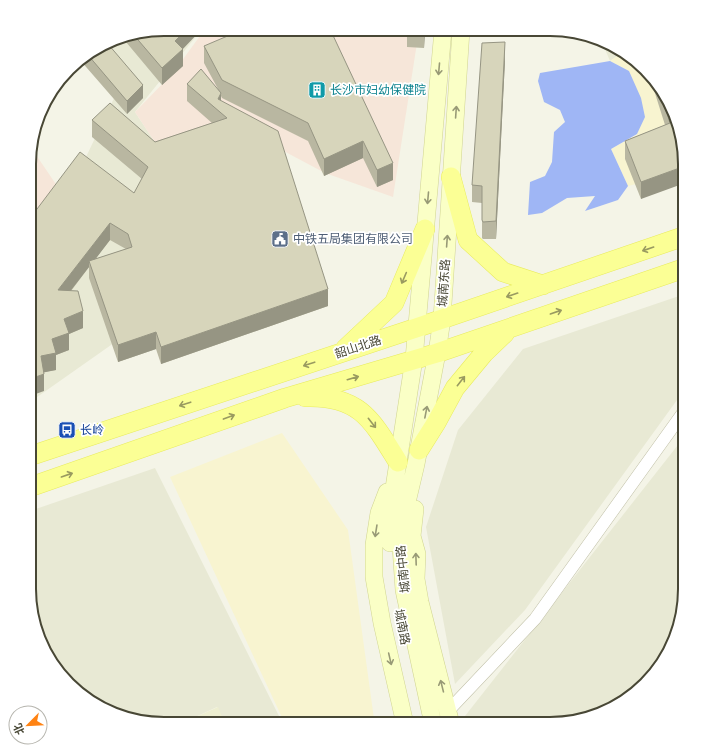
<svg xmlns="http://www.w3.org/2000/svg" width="714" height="753" font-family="Figtree,'Noto Sans SC',sans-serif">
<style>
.residential{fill:#e8e9d4}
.commercial{fill:#f8f4d0}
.education{fill:#edeed0}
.medical{fill:#f6e6d9}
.water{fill:#9fb6f5}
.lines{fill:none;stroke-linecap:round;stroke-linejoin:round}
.minor-casing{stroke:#c1c0a8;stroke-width:13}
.secondary-casing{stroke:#d0d491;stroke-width:18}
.primary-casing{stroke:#e8eb5e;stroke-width:20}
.minor{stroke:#fff;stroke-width:12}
.secondary{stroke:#faffc6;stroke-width:17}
.primary{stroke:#fbff95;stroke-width:19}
.wall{fill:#b9b7a1;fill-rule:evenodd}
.shaded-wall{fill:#969583}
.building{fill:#d7d5bb;stroke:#969583}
.oneway{stroke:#989a76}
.oneway2{stroke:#999a60}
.labels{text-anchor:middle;stroke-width:3.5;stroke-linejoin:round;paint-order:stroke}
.culture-label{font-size:12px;fill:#0d838f;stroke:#fff;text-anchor:start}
.service-label{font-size:12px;fill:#4e5e75;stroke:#fff;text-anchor:start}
.street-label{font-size:12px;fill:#484735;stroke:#fff}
.transit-label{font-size:12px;fill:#164399;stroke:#fff;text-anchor:start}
.rim{fill:none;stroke:#484735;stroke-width:2}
</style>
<rect width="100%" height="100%" fill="#f4f4e7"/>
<!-- residential -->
<path class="residential" d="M164 29H202L135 112 164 156 148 319 30 402 31 241 66 199 116 94 81 59 121 36Z
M602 42 617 47 623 52 610 61Z
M685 294V389L525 610 455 684 426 527 458 430 523 349Z
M685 436V597L667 656 625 701 558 724H467L465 716Z
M155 468 283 724H225L217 707 180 724H156L97 706 52 664 29 597 30 511Z"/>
<!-- commercial -->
<path class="commercial" d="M623 52 662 89 685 172 628 186 611 149 637 135 629 71 610 61Z
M282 433 348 530 374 719 365 724H285L170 477Z"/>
<!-- education -->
<path class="education" d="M218 707 225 724H180Z"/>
<!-- medical -->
<path class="medical" d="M205 29 350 30 351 34 362 30H419L393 197 325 173 244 130 164 156 135 112 173 73Z
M32 149 66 199 31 241Z"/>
<!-- water -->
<path class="water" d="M610 61 629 71 641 98 645 117 637 134 611 149 628 186 618 200 585 211 595 196 567 198 542 213 528 215 530 182 545 176 552 162 554 132 565 122 560 110 544 102 538 81 540 73Z"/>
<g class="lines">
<defs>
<path id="minor" d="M448 711 535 619 685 410"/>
<path id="secondary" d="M387 492 379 513 374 545V577L382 623 405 724
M415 509 412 536 417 554 416 579 420 602 451 724
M390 543 392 501 414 359 443 30
M433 724 404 590 400 532 416 464 437 353 442 319 461 30"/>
<path id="primary" d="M451 177 468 240 503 272 543 285
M345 349 394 303 425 229
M305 397C360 395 372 420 398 462
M419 450 436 423 455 388 484 353 505 333
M30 456 416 328 685 236
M30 487 285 398 437 353 685 268"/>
</defs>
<!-- minor casing -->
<use href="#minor" class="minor-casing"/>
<!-- secondary casing -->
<use href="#secondary" class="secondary-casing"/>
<!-- primary casing -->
<use href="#primary" class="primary-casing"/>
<!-- minor -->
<use href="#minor" class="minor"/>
<!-- secondary -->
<use href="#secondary" class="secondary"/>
<!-- primary -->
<use href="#primary" class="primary"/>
</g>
<!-- wall -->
<path class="wall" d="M164 29 183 49V66L162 85 121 36Z
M330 29 393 180 377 187 363 158 324 176 308 141 222 98 221 96V101L328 306 161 364 156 349 118 362 89 278V267L71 291 83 328 69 334V350L56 355V370L44 372V391L31 217 134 193 142 179 92 137V120L155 142 212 123 187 101V84L218 89 204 63V46ZM110 240 126 249 95 259Z
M407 30H425L424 48 407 47Z
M108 44 143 98 127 114 80 60Z
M505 60 496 239H483L482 238V203L472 202V185Z
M653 80 662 89 685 156 641 199 625 159V141L665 125 653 87Z"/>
<!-- shaded-wall -->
<path class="shaded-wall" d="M187 29H202L181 51 183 49V66L162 85V68L175 41Z
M424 30H425L424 48Z
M505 42V60L496 239V221Z
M143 85V98L127 114V101Z
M221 93V110L218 99Z
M363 141V158L324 176V159Z
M393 163V180L377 187V170Z
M685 166V183L641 199V182Z
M110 223V240L91 265 89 261V267L58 307V290Z
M328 289V306L161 364V347Z
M83 311V328L69 334V350L56 355V370L41 373V356L52 339 64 319Z
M156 332V349L118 362V345Z
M44 374V391L30 396V379Z"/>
<!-- building -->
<path class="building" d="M164 29H187L175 41 183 49 162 68 133 34Z
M244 29H330L393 163 377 170 363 141 324 159 308 123 222 80 204 46Z
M407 30H424V33L407 32Z
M505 42 496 221 483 222 482 220V186L472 185 482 43Z
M108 44 143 85 127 101 88 55Z
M201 69 221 93 218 99 278 131 328 289 161 347 156 332 118 345 89 261 132 247 128 234 110 223 58 290 78 291 83 311 64 319 69 333 52 339 56 353 41 356 44 374 30 379 31 217 80 152 134 193 148 167 92 120 110 103 155 142 227 118 187 84Z
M658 85 662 89 685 156V166L641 182 625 141 670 123Z"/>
<!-- one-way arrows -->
<defs><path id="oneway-shaft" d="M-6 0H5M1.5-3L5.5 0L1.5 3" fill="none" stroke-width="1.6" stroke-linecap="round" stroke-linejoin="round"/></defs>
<g class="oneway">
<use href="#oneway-shaft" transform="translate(439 69) rotate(95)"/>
<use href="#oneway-shaft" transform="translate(456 112) rotate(-86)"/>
<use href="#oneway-shaft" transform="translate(428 198) rotate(95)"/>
<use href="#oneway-shaft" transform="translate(447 241) rotate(-86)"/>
<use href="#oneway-shaft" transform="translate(426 412) rotate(-79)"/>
<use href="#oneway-shaft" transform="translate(376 531) rotate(99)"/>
<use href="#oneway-shaft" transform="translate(416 559) rotate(-92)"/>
<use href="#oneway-shaft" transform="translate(390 659) rotate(77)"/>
<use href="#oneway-shaft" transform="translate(442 686) rotate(-104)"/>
</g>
<g class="oneway2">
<use href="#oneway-shaft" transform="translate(648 249) rotate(161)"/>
<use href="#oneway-shaft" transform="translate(404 278) rotate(113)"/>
<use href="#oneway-shaft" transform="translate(512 295) rotate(161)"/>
<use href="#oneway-shaft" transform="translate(556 312) rotate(-19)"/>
<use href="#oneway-shaft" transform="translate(309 364) rotate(162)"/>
<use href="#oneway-shaft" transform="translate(353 378) rotate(-16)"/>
<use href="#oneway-shaft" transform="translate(461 381) rotate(-52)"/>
<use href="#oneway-shaft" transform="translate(185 404) rotate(162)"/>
<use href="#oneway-shaft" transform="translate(229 417) rotate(-20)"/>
<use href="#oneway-shaft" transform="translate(372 423) rotate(52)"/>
<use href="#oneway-shaft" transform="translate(67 475) rotate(-19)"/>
</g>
<!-- icons -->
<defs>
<symbol id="building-square" viewBox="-11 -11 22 22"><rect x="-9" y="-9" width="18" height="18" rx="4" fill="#0f9aa8" stroke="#fff"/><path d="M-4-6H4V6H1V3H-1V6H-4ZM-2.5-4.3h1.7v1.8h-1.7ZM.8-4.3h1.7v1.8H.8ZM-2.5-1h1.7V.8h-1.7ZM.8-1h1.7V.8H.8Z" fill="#fff"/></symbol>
<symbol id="civic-square" viewBox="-11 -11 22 22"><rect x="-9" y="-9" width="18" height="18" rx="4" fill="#5c6f8a" stroke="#fff"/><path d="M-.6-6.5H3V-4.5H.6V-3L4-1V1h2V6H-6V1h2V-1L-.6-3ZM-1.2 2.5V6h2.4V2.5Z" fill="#fff"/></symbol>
<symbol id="bus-square" viewBox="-11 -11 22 22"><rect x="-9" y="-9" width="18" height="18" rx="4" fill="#1a4fb4" stroke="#fff"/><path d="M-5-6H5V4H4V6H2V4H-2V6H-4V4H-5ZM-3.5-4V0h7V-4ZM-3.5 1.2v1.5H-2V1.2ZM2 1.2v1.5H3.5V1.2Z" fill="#fff"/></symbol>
</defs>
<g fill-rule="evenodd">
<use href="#building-square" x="307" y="80" width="20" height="20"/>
<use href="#civic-square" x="270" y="229" width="20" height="20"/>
<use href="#bus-square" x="57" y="420" width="20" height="20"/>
</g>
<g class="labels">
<!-- culture labels -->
<g class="culture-label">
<text x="330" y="94">长沙市妇幼保健院</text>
</g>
<!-- service labels -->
<g class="service-label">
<text x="293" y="243">中铁五局集团有限公司</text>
</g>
<!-- street labels -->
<g class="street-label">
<text transform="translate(444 283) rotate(-86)" y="4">城南东路</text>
<text transform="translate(358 347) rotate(-18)" y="4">韶山北路</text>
<text transform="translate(403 569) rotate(-96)" y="4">城南中路</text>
<text transform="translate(402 627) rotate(79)" y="4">城南路</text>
</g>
<!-- transit labels -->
<g class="transit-label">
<text x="80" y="434">长岭</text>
</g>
</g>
<!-- crop -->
<path d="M0 0H714V753H0ZM164 36H550A128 128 0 0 1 678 164V589A128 128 0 0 1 550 717H164A128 128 0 0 1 36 589V164A128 128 0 0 1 164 36Z" fill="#fff" fill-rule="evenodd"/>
<path class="rim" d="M164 36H550A128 128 0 0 1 678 164V589A128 128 0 0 1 550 717H164A128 128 0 0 1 36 589V164A128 128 0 0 1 164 36Z"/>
<!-- north arrow -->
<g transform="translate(28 725) rotate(246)"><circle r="19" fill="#ffffff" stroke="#b6b5ae"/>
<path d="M0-3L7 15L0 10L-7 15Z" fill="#ff8313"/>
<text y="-6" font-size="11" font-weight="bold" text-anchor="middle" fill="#484735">北</text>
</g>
</svg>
